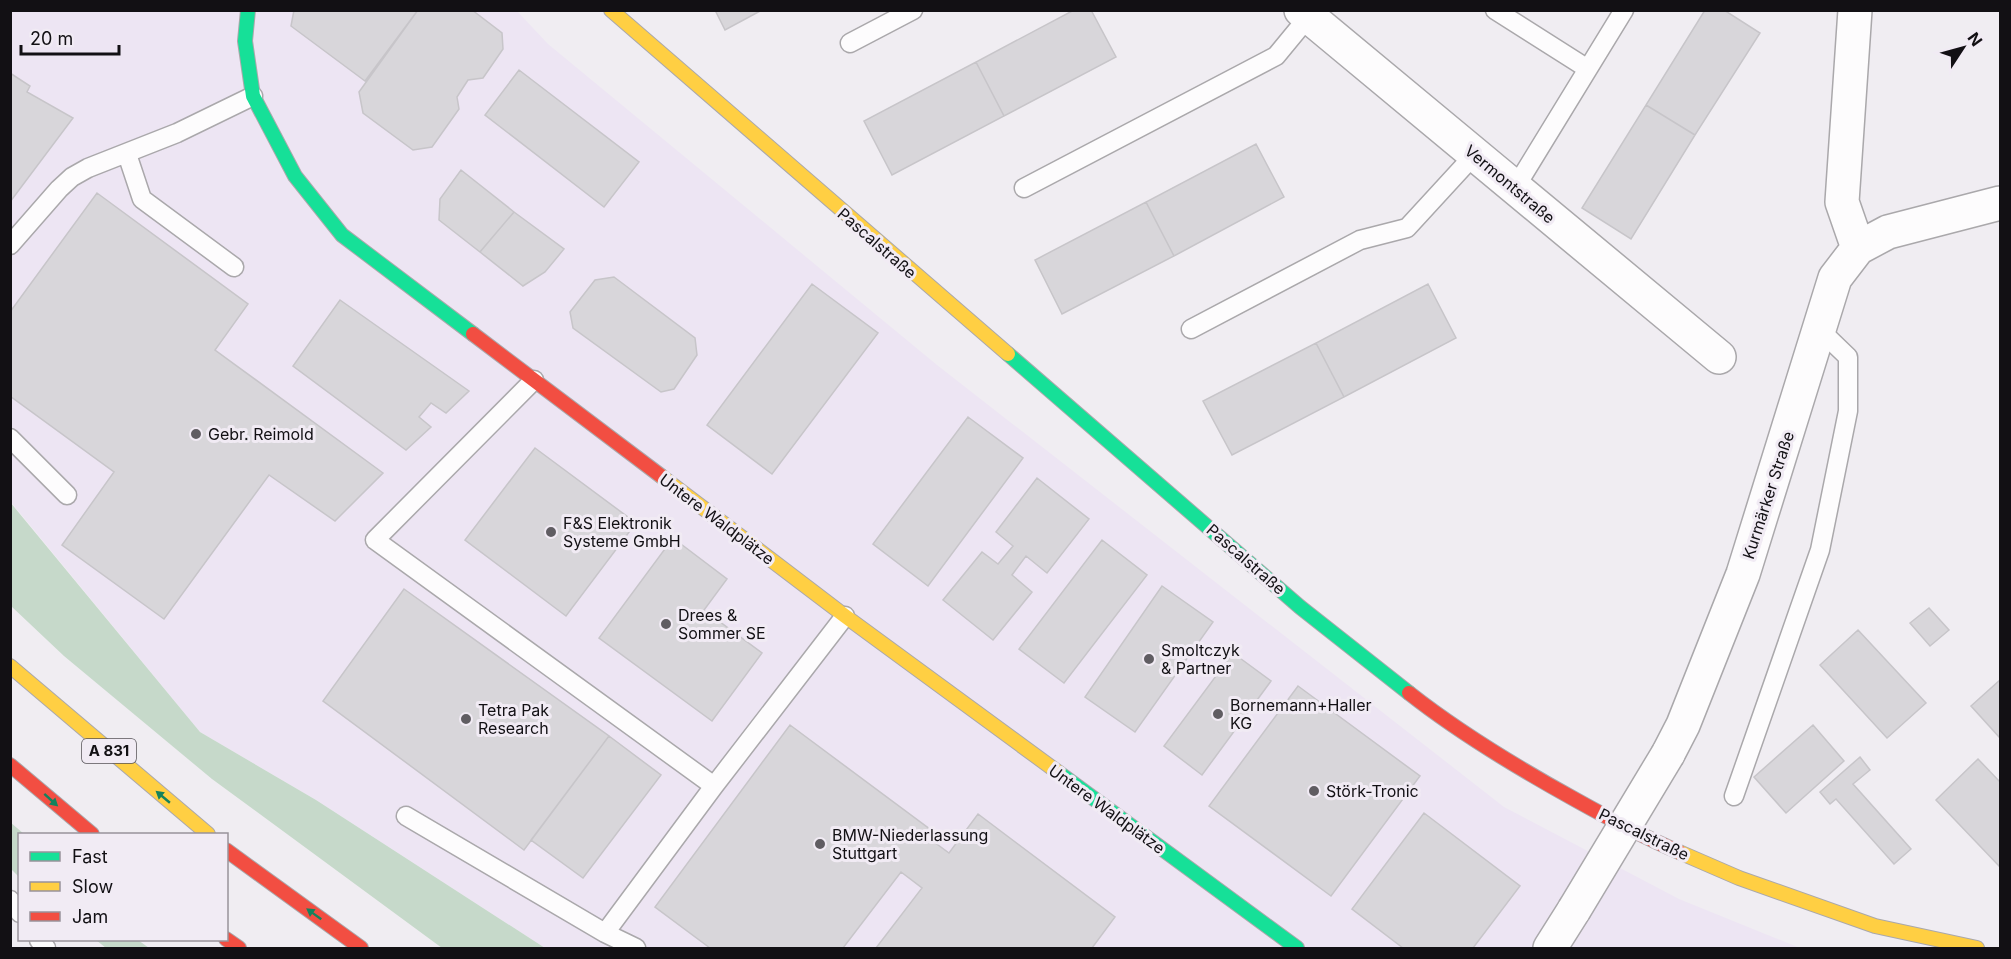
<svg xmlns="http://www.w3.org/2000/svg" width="2011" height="959" font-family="Inter,sans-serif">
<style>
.industrial{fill:#ede5f3}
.green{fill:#c6d9ca}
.building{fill:#d8d6da;stroke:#c7c5c9;stroke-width:1.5}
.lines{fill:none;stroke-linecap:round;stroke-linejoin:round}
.lane-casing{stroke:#aaa8ab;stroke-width:21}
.street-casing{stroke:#aaa8ab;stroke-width:36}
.fast-casing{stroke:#aaa8ab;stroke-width:16}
.slow-casing{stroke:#aaa8ab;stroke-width:16}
.jam-casing{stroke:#aaa8ab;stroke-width:16}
.lane{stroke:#fdfcfd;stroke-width:18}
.street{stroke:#fdfcfd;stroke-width:33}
.fast{stroke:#16e098;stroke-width:14}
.slow{stroke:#ffcf43;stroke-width:14}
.jam{stroke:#f24e42;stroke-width:14}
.street-bridge-casing{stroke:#aaa8ab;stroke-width:36;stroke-linecap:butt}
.street-bridge{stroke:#fdfcfd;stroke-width:33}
.oneway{fill:#14825d}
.poi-dot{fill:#605d62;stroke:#f1ebf4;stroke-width:2}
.labels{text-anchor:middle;stroke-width:6;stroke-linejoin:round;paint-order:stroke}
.shield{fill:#f1ebf4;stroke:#555257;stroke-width:1.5}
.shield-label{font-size:15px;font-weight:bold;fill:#121014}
.street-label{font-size:16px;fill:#121014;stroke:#f1ebf4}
.poi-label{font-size:16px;fill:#121014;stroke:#f1ebf4;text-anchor:start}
</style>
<rect width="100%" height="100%" fill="#f0edf2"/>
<!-- industrial -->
<path class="industrial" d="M10 11H517L548 44 937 365 1504 807 1679 899 1800 948H545L316 800 200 732 11 502Z"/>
<!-- green -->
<path class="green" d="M10 502 200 732 316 800 545 948H442L212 779 64 656 11 606Z
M10 822 24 834H20L19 877 11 869Z
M96 940H138L149 948H106Z"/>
<!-- building -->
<path class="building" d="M294 10H418L365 81 291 26Z
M418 10H472L502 33 503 49 483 78 468 80 457 97 459 109 432 147 413 150 363 113 359 92Z
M715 10H762L725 30Z
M1074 10H1091L1116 57 1004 116 976 62Z
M1705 10H1724L1760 33 1695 135 1646 105Z
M976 62 1004 116 892 175 864 121Z
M519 70 639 162 604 207 485 115Z
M10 73 30 86 27 92 73 118 10 202Z
M1646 105 1695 135 1631 239 1582 208Z
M1256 144 1284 197 1174 256 1146 202Z
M461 170 514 212 480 252 439 220 440 199Z
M97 193 248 304 215 350 383 473 335 521 269 475 164 619 62 545 114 472 10 396V312Z
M1146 202 1174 256 1062 314 1035 260Z
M514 212 564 249 545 272 523 286 480 252Z
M614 277 695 338 697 355 674 389 661 392 573 328 570 312 595 280Z
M812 284 878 333 772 474 707 425Z
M1428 284 1456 338 1344 397 1316 343Z
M340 300 469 391 446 413 431 403 419 417 431 427 406 450 293 366Z
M1316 343 1344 397 1232 455 1203 401Z
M968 417 1023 458 928 586 873 544Z
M535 448 636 523 566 616 465 540Z
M1037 478 1089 519 1047 573 1026 556 1012 575 1032 592 993 640 943 600 982 552 998 564 1013 546 996 532Z
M673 538 727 579 704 610 762 653 712 721 599 638Z
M1102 540 1147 575 1064 683 1019 649Z
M1162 586 1213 622 1135 732 1085 697Z
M404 589 609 736 524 850 323 701Z
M1929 608 1949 630 1930 646 1910 623Z
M1858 630 1926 703 1887 738 1820 665Z
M1233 653 1271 681 1202 775 1164 746Z
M2000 680V738L1971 706Z
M1298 686 1420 776 1331 896 1209 806Z
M790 725 931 830 926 836 949 853 978 814 1115 917 1092 948H876L922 888 901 872 843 948H710L655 907Z
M1813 725 1844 761 1786 813 1754 777Z
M609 736 661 775 583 878 531 840Z
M1860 757 1870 770 1853 784 1911 849 1894 864 1836 799 1830 804 1820 792Z
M1978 759 2000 782V864L1999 866 1936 800Z
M1424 813 1520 886 1473 948H1403L1352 909Z"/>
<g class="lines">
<defs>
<path id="lane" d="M1495 10 1588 69
M850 43 913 10
M127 154 142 199 234 267
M1024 188 1276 56 1309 16
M1515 188 1624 10
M10 245 59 189 72 177 88 168 177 133 253 96
M1191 329 1360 240 1407 228 1475 154
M534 380 375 540 714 786
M10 438 67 495
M1734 796 1820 550 1848 411V357L1820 330
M406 816 605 933 636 948
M10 900 20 913
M605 933 714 786 845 616
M39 940 46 948"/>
<path id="street" d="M1301 10 1719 357
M1855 10 1842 202 1858 248
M1668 754 1683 725 1743 574 1835 278 1858 248 1888 232 2000 203
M1550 948 1574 910"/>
<path id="fast" d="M248 10 245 41 253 96 295 176 342 235 473 334
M1008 354 1300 607 1409 693
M1059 773 1297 948"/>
<path id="slow" d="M611 10 1008 354
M661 476 845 616 1059 773
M10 666 208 834
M1679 852 1739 878 1875 926 1977 948"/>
<path id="jam" d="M473 334 661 476
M1409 693C1461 734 1518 768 1576 800 1610 819 1644 837 1679 852
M10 765 92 834
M226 850 361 948
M226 939 239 948"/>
</defs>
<!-- lane casing -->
<use href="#lane" class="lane-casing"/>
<!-- street casing -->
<use href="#street" class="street-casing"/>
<!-- fast casing -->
<use href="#fast" class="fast-casing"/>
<!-- slow casing -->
<use href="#slow" class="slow-casing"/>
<!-- jam casing -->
<use href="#jam" class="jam-casing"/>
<!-- lane -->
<use href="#lane" class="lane"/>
<!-- street -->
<use href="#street" class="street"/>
<!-- fast -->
<use href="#fast" class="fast"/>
<!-- slow -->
<use href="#slow" class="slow"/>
<!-- jam -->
<use href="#jam" class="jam"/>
<defs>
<path id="street-bridge" d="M1574 910 1668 754"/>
</defs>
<!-- street-bridge casing -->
<use href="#street-bridge" class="street-bridge-casing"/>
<!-- street-bridge -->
<use href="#street-bridge" class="street-bridge"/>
</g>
<!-- one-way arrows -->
<defs><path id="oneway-solid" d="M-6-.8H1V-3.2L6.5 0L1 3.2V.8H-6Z" transform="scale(1.5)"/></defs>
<g class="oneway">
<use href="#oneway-solid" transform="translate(163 797) rotate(-140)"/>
<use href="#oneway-solid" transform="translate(51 800) rotate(42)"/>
<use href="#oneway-solid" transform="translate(314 914) rotate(-144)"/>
</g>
<!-- markers -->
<g class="poi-dot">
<circle cx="196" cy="434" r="6"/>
<circle cx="551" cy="532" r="6"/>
<circle cx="666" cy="624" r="6"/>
<circle cx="1149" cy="659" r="6"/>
<circle cx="1218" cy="714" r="6"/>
<circle cx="466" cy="719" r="6"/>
<circle cx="1314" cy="791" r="6"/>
<circle cx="820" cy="844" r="6"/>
</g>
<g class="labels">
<!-- shield labels -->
<rect class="shield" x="82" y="739" width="54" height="24" rx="4.5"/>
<g class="shield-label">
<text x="109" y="756">A 831</text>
</g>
<!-- street labels -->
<g class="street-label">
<text transform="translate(1510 184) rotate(40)" y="6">Vermontstraße</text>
<text transform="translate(877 243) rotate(41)" y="6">Pascalstraße</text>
<text transform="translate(1768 495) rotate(-72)" y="6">Kurmärker Straße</text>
<text transform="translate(717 519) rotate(37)" y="6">Untere Waldplätze</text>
<text transform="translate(1246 559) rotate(41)" y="6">Pascalstraße</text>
<text transform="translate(1107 809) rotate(36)" y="6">Untere Waldplätze</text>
<text transform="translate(1644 834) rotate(26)" y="6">Pascalstraße</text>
</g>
<!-- poi labels -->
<g class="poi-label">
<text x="208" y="440">Gebr. Reimold</text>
<text x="563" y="529">F&amp;S Elektronik<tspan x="563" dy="18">Systeme GmbH</tspan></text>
<text x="678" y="621">Drees &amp;<tspan x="678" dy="18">Sommer SE</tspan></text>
<text x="1161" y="656">Smoltczyk<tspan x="1161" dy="18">&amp; Partner</tspan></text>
<text x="1230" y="711">Bornemann+Haller<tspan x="1230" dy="18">KG</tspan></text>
<text x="478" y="716">Tetra Pak<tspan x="478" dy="18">Research</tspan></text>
<text x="1326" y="797">Störk-Tronic</text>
<text x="832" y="841">BMW-Niederlassung<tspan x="832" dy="18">Stuttgart</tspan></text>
</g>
</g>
<!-- border -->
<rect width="2011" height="959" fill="none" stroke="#121014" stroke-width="24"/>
<!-- legend -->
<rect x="18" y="833" width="210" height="108" fill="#f1ebf4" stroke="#98939a" stroke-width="1.5"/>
<rect x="30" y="852" width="30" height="9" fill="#16e098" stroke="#98939a" stroke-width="1.5"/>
<text x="72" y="863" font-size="18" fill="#121014">Fast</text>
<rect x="30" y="882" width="30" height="9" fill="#ffcf43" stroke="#98939a" stroke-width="1.5"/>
<text x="72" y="893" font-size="18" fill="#121014">Slow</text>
<rect x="30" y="912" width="30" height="9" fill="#f24e42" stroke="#98939a" stroke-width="1.5"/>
<text x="72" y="923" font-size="18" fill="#121014">Jam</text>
<!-- north arrow -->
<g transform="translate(1963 48) rotate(54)" stroke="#f1ebf4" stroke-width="4.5" paint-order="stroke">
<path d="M0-4.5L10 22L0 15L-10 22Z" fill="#121014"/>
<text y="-9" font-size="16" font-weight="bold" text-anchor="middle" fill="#121014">N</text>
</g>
<!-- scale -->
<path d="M21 45v9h98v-9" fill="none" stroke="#121014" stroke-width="3"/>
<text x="30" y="45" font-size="18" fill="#121014" stroke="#f1ebf4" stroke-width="4.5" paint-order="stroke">20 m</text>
</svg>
